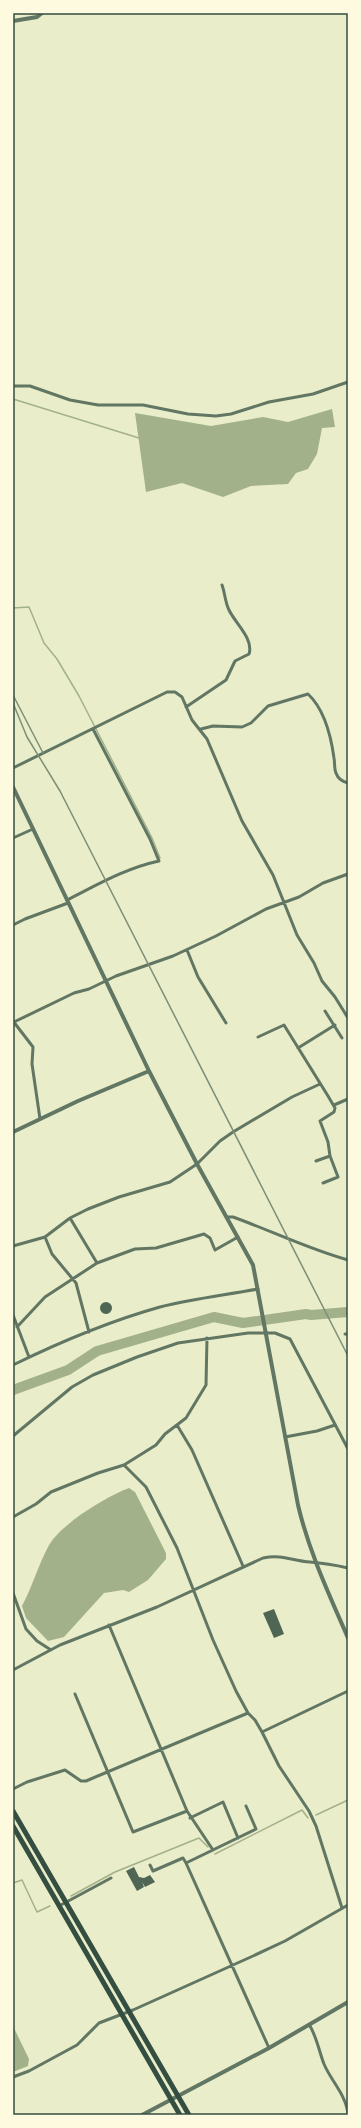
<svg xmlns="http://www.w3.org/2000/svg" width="361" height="2128" font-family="Montserrat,sans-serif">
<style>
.water{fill:#a3b18a}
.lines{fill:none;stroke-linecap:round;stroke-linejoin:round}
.stream{stroke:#a3b18a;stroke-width:1.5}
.river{stroke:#a3b18a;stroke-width:10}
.building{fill:#4f6655}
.minor{stroke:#617663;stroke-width:3}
.tertiary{stroke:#617663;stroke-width:4}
.primary{stroke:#344e41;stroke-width:5}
.rail{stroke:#7c8e77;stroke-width:1.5}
.neatline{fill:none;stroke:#344e41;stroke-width:1.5}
</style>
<rect width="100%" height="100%" fill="#e9edc9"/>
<!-- water -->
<path class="water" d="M332 409 335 427 322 428 317 454 308 469 296 473 288 484 251 486 223 497 182 483 146 492 135 413 211 426 263 417 288 422Z
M341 1308H348V1315L319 1316 318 1313Z
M129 1488 135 1492 166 1553V1559L148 1580 129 1592 123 1590 104 1593 64 1637 48 1641 26 1618 22 1606C32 1587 38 1566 48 1547 59 1525 107 1496 129 1488Z
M13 2026 29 2059 28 2066 13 2072Z"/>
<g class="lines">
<!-- stream -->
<path class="stream" d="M13 399 139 438
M13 608 29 607 44 643 57 659 79 696 152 838 160 858
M316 1815 348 1800
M215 1854 302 1810 308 1818
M13 1883 22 1880 37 1912 50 1906
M71 1896 115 1872 199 1838 208 1847"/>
<!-- river -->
<path class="river" d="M13 1390 68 1370 97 1351 214 1317 243 1323 306 1314 311 1315 348 1312"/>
</g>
<!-- building -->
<path class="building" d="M100 1308a6 6 0 1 1 12 0a6 6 0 1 1-12 0Z
M274 1609 284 1634 274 1638 263 1613Z
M134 1867 139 1877 144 1878 150 1875 155 1882 145 1887 142 1882 144 1887 137 1891 126 1871Z"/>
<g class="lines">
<!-- minor -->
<path class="minor" d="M13 386H30L70 400 98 405H143L188 414 216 416 231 414 269 402 313 394 348 382
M186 707 226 680 235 661 249 654C254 639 235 623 229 610 225 602 225 593 222 585
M201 729 213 726 242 727 251 723 268 706 308 694C324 709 331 736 334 758 335 763 334 769 336 773 338 779 342 781 348 783
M13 768 167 692H175L182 697 192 720 207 739 242 821 273 875 297 935 314 963 322 981 335 997 348 1018
M13 838 33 829
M67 900C97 885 126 868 159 861L150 839 93 729
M13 925 25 919 68 903
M187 950 198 977 226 1023
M325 1011 342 1038
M13 1021 33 1047 32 1064 40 1119
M14 1022 74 993 89 989 116 976 173 956 216 936 266 909 299 897 323 883 348 874
M258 1037 284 1025 328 1096 335 1108 334 1112 320 1121 328 1142 330 1156
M298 1048 335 1025
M334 1105 348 1099
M316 1161 330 1156 338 1177 323 1183
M227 1217H233C272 1231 308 1249 348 1260
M70 1218 97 1263
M45 1237 52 1254 76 1283 89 1332
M13 1246 45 1237 70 1218 88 1209 119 1197 170 1182 197 1164 220 1141 233 1132 292 1097 320 1084
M13 1315 29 1357
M17 1327 45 1297 97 1263 135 1249 156 1248 204 1234 210 1238 215 1250 238 1237
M345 1334H348
M13 1365C60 1342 110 1321 160 1307 192 1299 226 1295 258 1289
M177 1425 192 1450 243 1566
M13 1436 72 1387 93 1375 137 1357 178 1343 248 1333H275L290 1339 348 1449
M285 1437 317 1431 335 1425
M124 1465 146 1487 177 1548 213 1640 236 1691 248 1713 255 1720 262 1732 279 1766 309 1811 316 1826 342 1908
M13 1517 36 1504 51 1492 98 1473 124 1465 156 1445 165 1434 186 1418 206 1385 207 1338
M13 1593 26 1629 37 1641 51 1650
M109 1625 187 1811 213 1850
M13 1670 60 1645 157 1607 263 1558C283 1554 292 1561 310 1562 323 1563 335 1565 348 1568
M75 1694 133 1832 187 1811
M262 1732 348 1691
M13 1789 27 1782 65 1770 81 1781H86L248 1713
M246 1806 256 1829 186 1863 269 2048
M190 1818 223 1802 238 1838
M150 1865 153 1871 183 1858 186 1863
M59 1906 111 1878
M310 2026C317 2038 319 2051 324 2064 331 2081 347 2096 348 2115
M13 2077 29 2071 77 2045 99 2023 133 2010 253 1956 285 1941 348 1905"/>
<!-- tertiary -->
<path class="tertiary" d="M13 21 37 17 42 13
M13 787 149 1071 197 1164 253 1265 298 1505C309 1552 329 1594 348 1638
M13 1132 78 1101 149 1071
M142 2115 269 2048 348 2002"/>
<!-- primary -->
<path class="primary" d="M13 1811 189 2115
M13 1826 180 2115"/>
<!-- rail -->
<path class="rail" d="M13 695 43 753
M13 703 27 737 60 791 348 1356"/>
</g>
<!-- border -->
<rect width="361" height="2128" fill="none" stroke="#fefae0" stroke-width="28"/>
<rect x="14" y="14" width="333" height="2100" class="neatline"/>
</svg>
